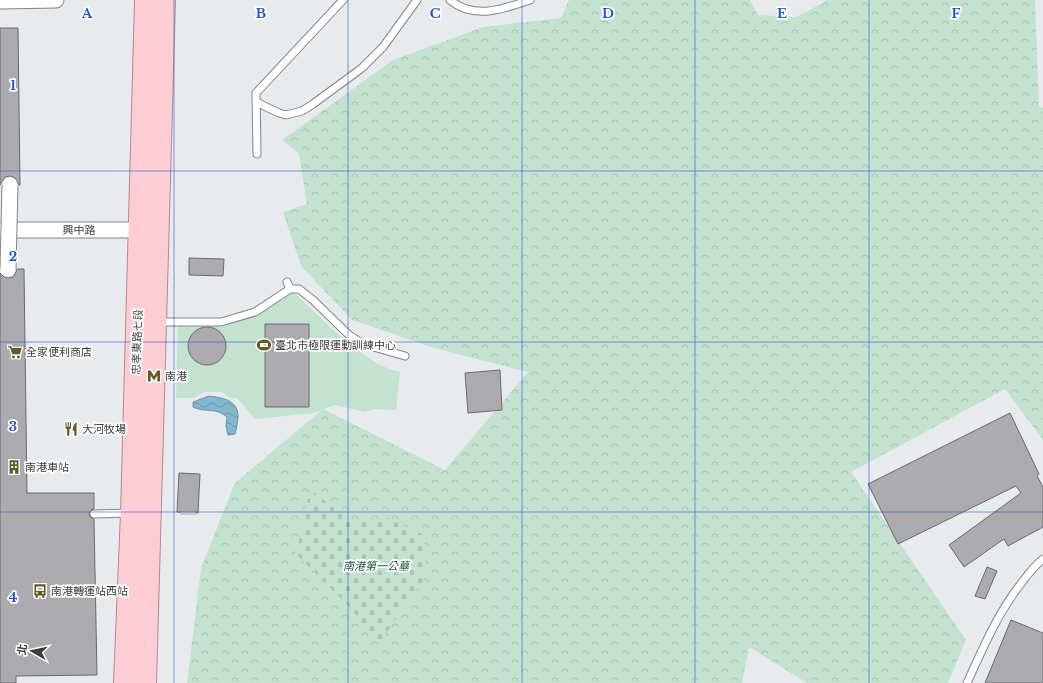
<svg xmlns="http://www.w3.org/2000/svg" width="1043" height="683" font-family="'Libre Baskerville','Noto Sans TC',serif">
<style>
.green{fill:#c3e3d0}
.forest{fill:url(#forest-crowns)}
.cemetery{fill:url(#cemetery-stones)}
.water{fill:url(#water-waves);stroke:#6e92a4}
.building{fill:#ababaf;stroke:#6a6a6d}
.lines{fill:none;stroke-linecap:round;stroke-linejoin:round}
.street-tunnel{stroke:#c6c8cb;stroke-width:15;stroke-dasharray:15 8;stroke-linecap:butt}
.lane-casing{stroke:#828487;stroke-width:9}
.street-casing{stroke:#828487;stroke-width:17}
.primary-casing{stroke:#b8868d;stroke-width:24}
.lane{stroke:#fff;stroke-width:7}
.street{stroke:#fff;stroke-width:15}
.primary{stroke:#fcced4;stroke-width:22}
.street-bridge-casing{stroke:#828487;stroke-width:17;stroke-linecap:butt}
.street-bridge{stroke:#fff;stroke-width:15}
.grid{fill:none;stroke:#1d4ed8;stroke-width:1;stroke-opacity:0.55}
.labels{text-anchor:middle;stroke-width:3.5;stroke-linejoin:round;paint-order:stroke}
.street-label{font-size:11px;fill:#3c3d3e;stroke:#fff}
.poi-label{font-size:11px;fill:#3c3d3e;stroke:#fff;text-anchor:start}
.park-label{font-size:11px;font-style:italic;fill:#1d583d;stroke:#fff}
.grid-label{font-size:13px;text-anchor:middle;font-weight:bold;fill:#1d4ed8;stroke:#fff;stroke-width:3.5;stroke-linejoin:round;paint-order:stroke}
</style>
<defs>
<pattern id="forest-crowns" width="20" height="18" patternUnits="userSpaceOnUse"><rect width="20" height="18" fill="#c3e3d0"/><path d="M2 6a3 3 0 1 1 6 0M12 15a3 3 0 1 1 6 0" fill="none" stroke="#a8c4b4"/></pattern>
<pattern id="cemetery-stones" width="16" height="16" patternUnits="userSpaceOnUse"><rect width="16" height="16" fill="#c3e3d0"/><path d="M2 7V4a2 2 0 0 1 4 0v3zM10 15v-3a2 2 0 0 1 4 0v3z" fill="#a8c4b4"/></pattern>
<pattern id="water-waves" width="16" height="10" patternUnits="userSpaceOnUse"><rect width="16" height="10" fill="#83b7cf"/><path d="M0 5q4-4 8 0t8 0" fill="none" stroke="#6c96a9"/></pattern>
</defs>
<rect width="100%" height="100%" fill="#e8ebee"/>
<!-- green -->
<path class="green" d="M290 289C317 313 365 366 400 372L396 410 374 409 365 412 335 405 314 413 255 419 237 398H229L222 392H204L194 398H176L178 322H221L255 312Z"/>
<!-- forest -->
<path class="forest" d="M569 0H750L758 15 796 17 823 3 826 0H1035L1039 106 1043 108V440L1005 389 851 472 966 640 948 683H807L749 647 742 683H187L201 568 235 483 323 409 445 470 528 372 434 348 352 320 301 266 283 212 307 204 299 154 282 140 393 60 483 27 561 18Z"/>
<!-- cemetery -->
<path class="cemetery" d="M310 490 353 521 388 518 425 536V577L379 643 346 603 296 554Z"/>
<!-- water -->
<path class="water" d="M209 396C223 398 239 400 238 418 237 423 237 428 235 434L228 435 226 426 227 417C216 407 205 413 193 407V402Z"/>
<!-- building -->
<path class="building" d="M0 28H18L20 185H19L15 178 10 176 5 177 0 185Z
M189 258 224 259 223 276 189 275Z
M17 269H24L27 493H94V509L91 510 89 514 90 517 94 519 97 675 16 676V683H0V273L4 277 8 278 13 277 15 274Z
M265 324H309V407H265Z
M188 346a19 19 0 1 1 38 0a19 19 0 1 1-38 0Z
M500 370 502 410 468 413 465 373Z
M1010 413 1039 474 1037 476 1043 487V527L1008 546 1004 539 964 567 949 545 1021 493 1016 486 898 544 868 484Z
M179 473 200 474 198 513 177 512Z
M987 567 997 571 985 599 975 596Z
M1011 620 1043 633V683H985Z"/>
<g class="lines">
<!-- street-tunnel -->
<path class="street-tunnel" d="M188 515V512"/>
<defs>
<path id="lane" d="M450 0C474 20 504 9 530 0
M256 102 279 113 286 115 302 111 313 104 362 68 383 47 417 0
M257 154 256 93 343 0
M287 282 290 289H299L313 300 349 335 363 344 405 356
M157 322H221L255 312 290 289
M94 514 130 513
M967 683C983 648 998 612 1023 581 1029 573 1035 565 1043 559"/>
<path id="street" d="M0 1 56 0
M0 230H149"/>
<path id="primary" d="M125 683 132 513 146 0
M145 683 164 0"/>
</defs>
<!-- lane casing -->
<use href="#lane" class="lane-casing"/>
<!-- street casing -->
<use href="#street" class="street-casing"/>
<!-- primary casing -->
<use href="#primary" class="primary-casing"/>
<!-- lane -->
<use href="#lane" class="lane"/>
<!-- street -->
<use href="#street" class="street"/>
<!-- primary -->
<use href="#primary" class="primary"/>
<defs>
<path id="street-bridge" d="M8 269 10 185"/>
</defs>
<!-- street-bridge casing -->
<use href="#street-bridge" class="street-bridge-casing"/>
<!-- street-bridge -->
<use href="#street-bridge" class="street-bridge"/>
</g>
<!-- grid -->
<path class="grid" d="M174 0V683M348 0V683M522 0V683M695 0V683M869 0V683M0 171H1043M0 342H1043M0 512H1043"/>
<!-- icons -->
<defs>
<symbol id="stadium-bare" viewBox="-9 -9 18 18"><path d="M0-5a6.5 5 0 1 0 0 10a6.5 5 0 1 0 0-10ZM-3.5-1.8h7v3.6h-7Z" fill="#625a27" stroke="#fff" stroke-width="2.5" paint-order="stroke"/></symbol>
<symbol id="supermarket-bare" viewBox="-9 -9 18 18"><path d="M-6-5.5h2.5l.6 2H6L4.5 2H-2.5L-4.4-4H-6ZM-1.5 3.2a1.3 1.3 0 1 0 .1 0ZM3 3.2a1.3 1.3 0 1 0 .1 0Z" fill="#625a27" stroke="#fff" stroke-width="2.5" paint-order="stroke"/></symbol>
<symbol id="metro-bare" viewBox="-9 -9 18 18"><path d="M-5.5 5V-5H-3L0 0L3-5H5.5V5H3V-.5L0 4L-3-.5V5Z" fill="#625a27" stroke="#fff" stroke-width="2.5" paint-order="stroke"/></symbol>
<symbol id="restaurant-bare" viewBox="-9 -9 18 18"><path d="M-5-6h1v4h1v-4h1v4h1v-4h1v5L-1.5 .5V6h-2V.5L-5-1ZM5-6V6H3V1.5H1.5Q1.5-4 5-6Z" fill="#625a27" stroke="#fff" stroke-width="2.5" paint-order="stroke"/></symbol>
<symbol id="building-bare" viewBox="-9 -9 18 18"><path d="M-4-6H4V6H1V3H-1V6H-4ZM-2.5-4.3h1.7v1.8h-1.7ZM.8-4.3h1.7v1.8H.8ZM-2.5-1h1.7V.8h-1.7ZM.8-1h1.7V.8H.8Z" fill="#625a27" stroke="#fff" stroke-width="2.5" paint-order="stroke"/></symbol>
<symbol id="bus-bare" viewBox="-9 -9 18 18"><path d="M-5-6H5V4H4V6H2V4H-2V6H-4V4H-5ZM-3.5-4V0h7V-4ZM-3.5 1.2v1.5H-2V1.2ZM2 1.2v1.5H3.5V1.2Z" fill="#625a27" stroke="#fff" stroke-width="2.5" paint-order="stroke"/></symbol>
</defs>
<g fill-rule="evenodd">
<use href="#stadium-bare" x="254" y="335" width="20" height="20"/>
<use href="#supermarket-bare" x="5" y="342" width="20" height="20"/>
<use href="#metro-bare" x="144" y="366" width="20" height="20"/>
<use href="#restaurant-bare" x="61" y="419" width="20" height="20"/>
<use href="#building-bare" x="4" y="457" width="20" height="20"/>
<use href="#bus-bare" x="30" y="581" width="20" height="20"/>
</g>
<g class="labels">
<!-- street labels -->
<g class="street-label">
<text x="79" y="234">興中路</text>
<text transform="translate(137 342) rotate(-88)" y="4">忠孝東路七段</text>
</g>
<!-- poi labels -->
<g class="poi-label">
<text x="275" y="349">臺北市極限運動訓練中心</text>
<text x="26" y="356">全家便利商店</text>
<text x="165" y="380">南港</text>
<text x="82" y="433">大河牧場</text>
<text x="25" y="471">南港車站</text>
<text x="51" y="595">南港轉運站西站</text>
</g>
<!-- park labels -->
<g class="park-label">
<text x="376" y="570">南港第一公墓</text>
</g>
</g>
<g class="grid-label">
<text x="87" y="18">A</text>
<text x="261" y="18">B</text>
<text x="435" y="18">C</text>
<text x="608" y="18">D</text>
<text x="782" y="18">E</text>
<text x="956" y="18">F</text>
<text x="13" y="90">1</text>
<text x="13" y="261">2</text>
<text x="13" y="431">3</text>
<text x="13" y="602">4</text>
</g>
<!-- north arrow -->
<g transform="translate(32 651) rotate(279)" stroke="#ffffff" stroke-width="3" paint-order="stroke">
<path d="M0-3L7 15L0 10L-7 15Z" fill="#3c3d3e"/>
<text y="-6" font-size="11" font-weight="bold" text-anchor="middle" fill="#3c3d3e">北</text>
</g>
</svg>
